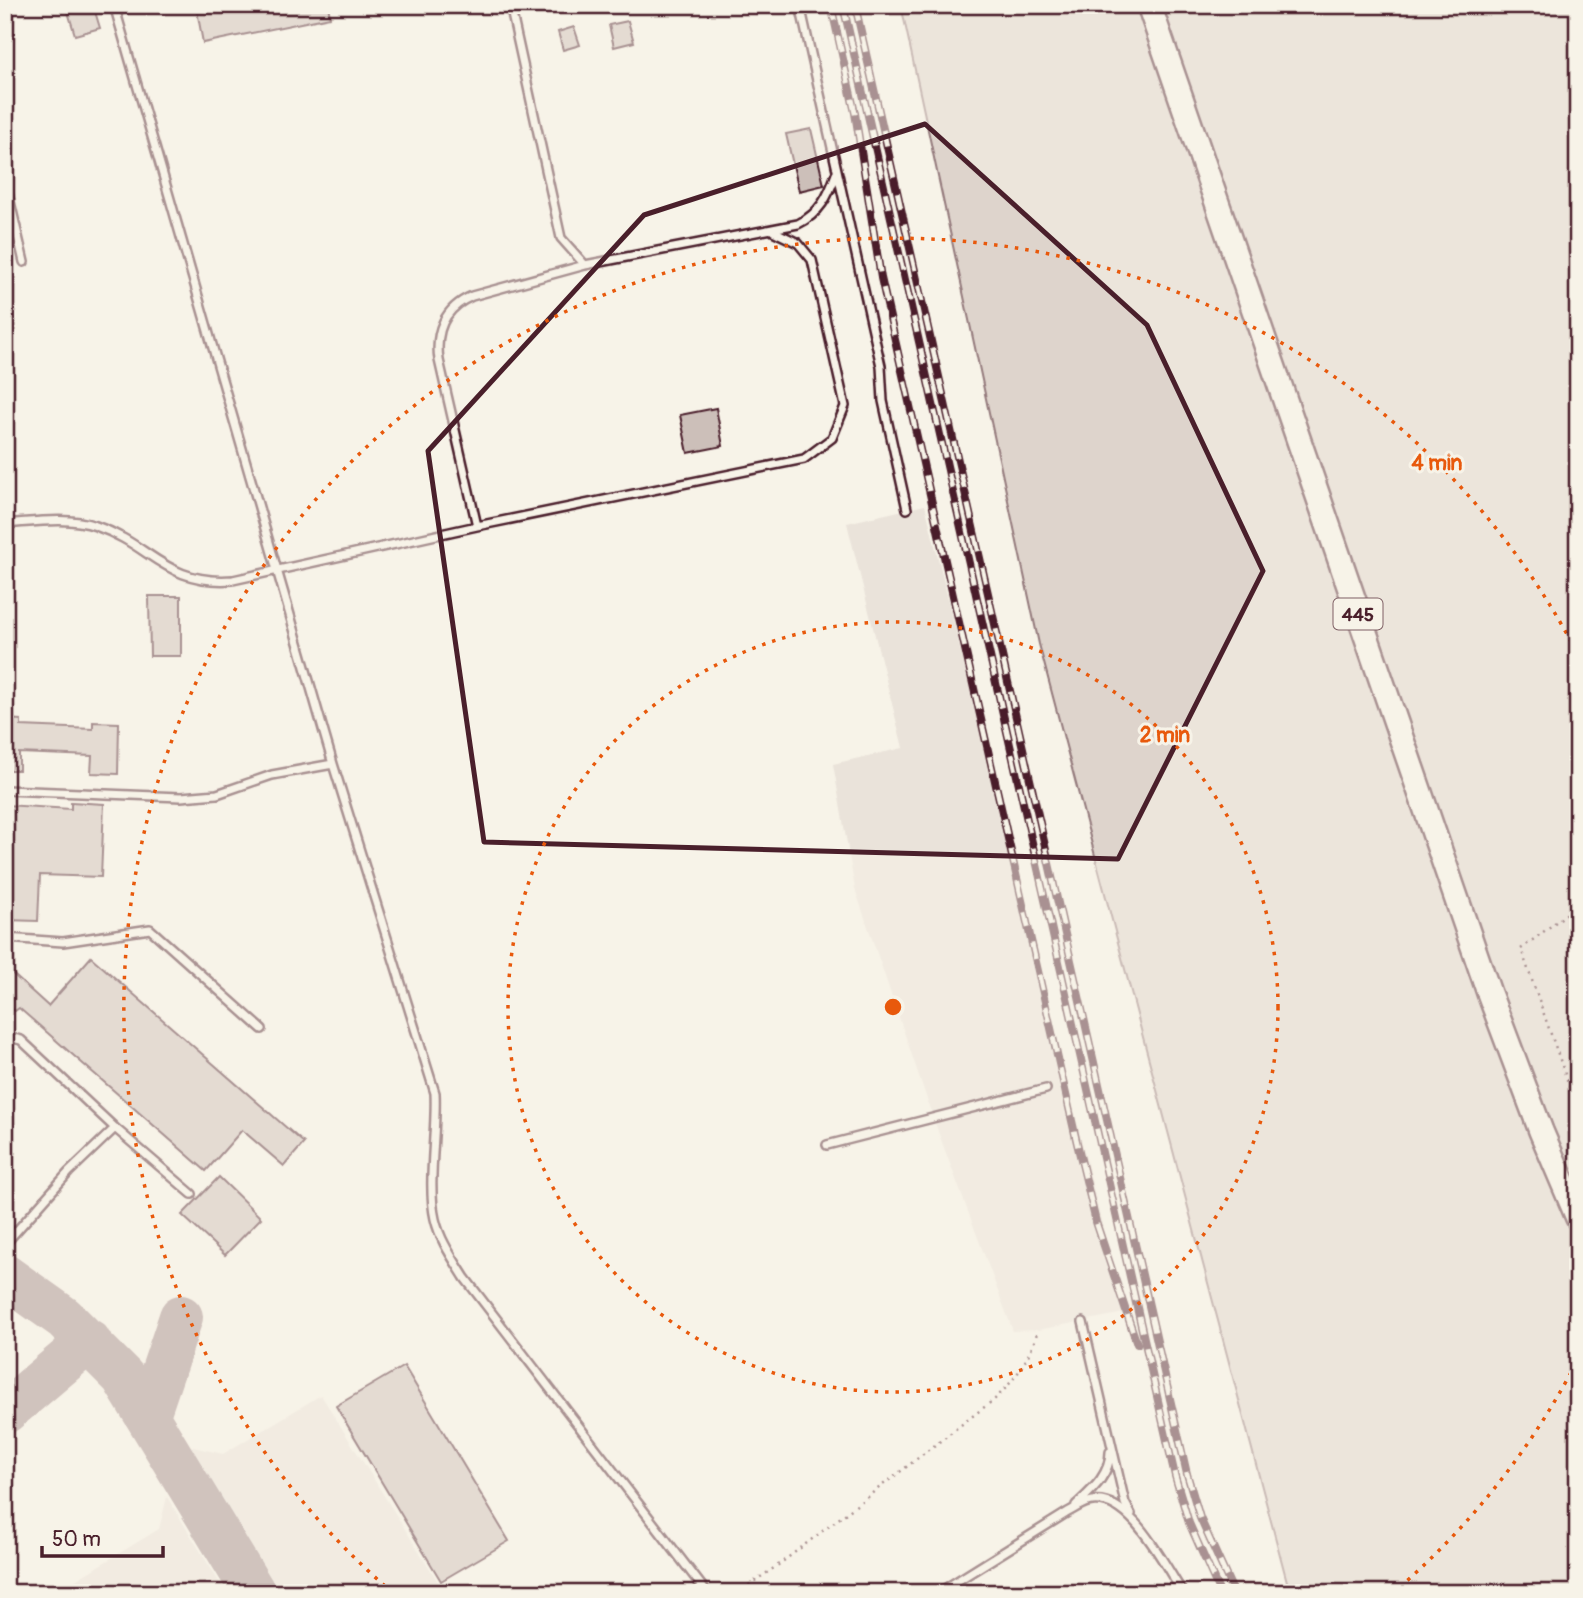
<svg xmlns="http://www.w3.org/2000/svg" width="1583" height="1598" font-family="Pangolin,sans-serif">
<style>
.built{fill:#eae3da}
.green{fill:#ded4cc;stroke:#947a7c;stroke-width:2}
.lines{fill:none;stroke-linecap:round;stroke-linejoin:round}
.taxiway{stroke:#a0898a;stroke-width:44}
.building{fill:#ccbfb9;stroke:#4a1f2b;stroke-width:2}
.service-casing{stroke:#4a1f2b;stroke-width:12}
.primary-casing{stroke:#4a1f2b;stroke-width:28}
.path{stroke:#4a1f2b;stroke-width:2.5;stroke-dasharray:2 5;stroke-linecap:butt}
.service{stroke:#f7f3e8;stroke-width:7}
.primary{stroke:#f7f3e8;stroke-width:23}
.rail-casing{stroke:#4a1f2b;stroke-width:8}
.rail{stroke:#f7f3e8;stroke-width:5;stroke-dasharray:16;stroke-linecap:butt}
.marked{fill:none;stroke:#4a1f2b;stroke-width:5;stroke-linejoin:round}
.ring{fill:none;stroke:#e8590c;stroke-width:3.5;stroke-dasharray:3.5 7}
.labels{text-anchor:middle;stroke-width:6;stroke-linejoin:round;paint-order:stroke}
.shield{fill:#f7f3e8;stroke:#7e5f64;stroke-width:2}
.shield-label{font-size:19px;font-weight:bold;fill:#4a1f2b}
.centre{fill:#e8590c;stroke:#f7f3e8;stroke-width:3.5}
.ring-label{font-size:21px;text-anchor:middle;font-weight:bold;fill:#e8590c;stroke:#f7f3e8;stroke-width:6;stroke-linejoin:round;paint-order:stroke}
</style>
<rect width="100%" height="100%" fill="#f7f3e8"/>
<filter id="ink" filterUnits="userSpaceOnUse"><feTurbulence type="fractalNoise" baseFrequency=".0143" numOctaves="2"/><feDisplacementMap in="SourceGraphic" scale="14" xChannelSelector="R" yChannelSelector="G"/><feConvolveMatrix kernelMatrix="1 2 1 2 8 2 1 2 1" color-interpolation-filters="sRGB"/></filter>
<g filter="url(#ink)">
<!-- built -->
<path class="built" d="M925 505 1124 1313 1038 1330 1013 1331 940 1137 855 889 833 764 903 748 847 523Z
M321 1395 445 1593H278L189 1446 223 1454Z
M167 1497 226 1593H75L69 1584 159 1529Z"/>
<!-- green -->
<path class="green" d="M901 5H1578V1593H1290L1039 644Z"/>
<g class="lines">
<!-- taxiway -->
<path class="taxiway" d="M5 1276 64 1318 123 1377 254 1593
M5 1412 89 1341
M148 1415 181 1317"/>
</g>
<!-- building -->
<path class="building" d="M66 5H93L100 28 75 35Z
M196 5H328L330 17 203 43Z
M628 21 634 42 614 47 609 25Z
M574 27 580 45 563 50 558 32Z
M811 129 824 185 799 191 786 134Z
M716 408 723 446 688 453 680 415Z
M149 596H181V656H150Z
M5 719 21 720V726L93 729V722L119 723 118 774 91 773 92 756 19 753V770H5Z
M71 802 104 804 101 877 40 875 38 921 5 920V805L71 809Z
M91 957 304 1143 284 1166 242 1130 206 1171 19 1008 15 1011 5 1003V967L48 1006Z
M219 1177 261 1218 225 1255 182 1215Z
M404 1366 509 1541 441 1581 336 1406Z"/>
<g class="lines">
<defs>
<path id="service" d="M114 5 333 764 435 1093C437 1131 427 1184 435 1219 440 1241 454 1260 465 1278L707 1593
M510 5 561 238 585 265 798 224C820 213 828 197 836 174
M800 5 881 366 883 401 907 509
M5 180 24 262
M5 524C34 522 68 516 96 526 152 545 165 585 233 580L477 526 804 459 832 438 845 406 812 260 798 243 773 231
M477 526 439 360C435 332 444 308 472 296L585 265
M5 790 181 797 217 794 272 775 333 764
M5 938 63 942 150 929 262 1029
M5 1036 21 1040 115 1128 192 1194
M827 1145 1046 1089
M5 1244 69 1172 115 1128
M1083 1322 1125 1503 1131 1514
M1076 1505C1092 1490 1110 1475 1110 1452
M938 1593 1068 1512C1074 1509 1081 1504 1088 1502 1129 1490 1164 1565 1183 1593"/>
<path id="primary" d="M1149 5 1489 993 1541 1131 1578 1218"/>
</defs>
<!-- service casing -->
<use href="#service" class="service-casing"/>
<!-- primary casing -->
<use href="#primary" class="primary-casing"/>
<!-- path -->
<path class="path" d="M1578 905 1521 949 1578 1111
M737 1593 777 1566 995 1399C1017 1378 1029 1359 1038 1330"/>
<!-- service -->
<use href="#service" class="service"/>
<!-- primary -->
<use href="#primary" class="primary"/>
<defs>
<path id="rail" d="M831 5 855 113 881 278 1077 1143 1096 1222 1137 1344
M843 5 1175 1476 1189 1523 1220 1593
M855 5 1187 1474 1200 1518 1234 1593"/>
</defs>
<!-- rail casing -->
<use href="#rail" class="rail-casing"/>
<!-- rail -->
<use href="#rail" class="rail"/>
</g>
</g>
<!-- marked area -->
<path d="M0 0H1583V1598H0ZM925 124 1147 325 1263 571 1118 859 484 842 428 451 644 215Z" fill="#f7f3e8" fill-opacity=".55" fill-rule="evenodd"/>
<path class="marked" d="M925 124 1147 325 1263 571 1118 859 484 842 428 451 644 215Z"/>
<!-- distance rings -->
<g class="ring">
<circle cx="893" cy="1007" r="385"/>
<path d="M1576 1363A770 770 0 0 1 1393 1593M393 1593A770 770 0 1 1 1576 651"/>
</g>
<g class="labels">
<!-- shield labels -->
<rect class="shield" x="1333.5" y="598.5" width="49" height="31" rx="5"/>
<g class="shield-label">
<text x="1358" y="621">445</text>
</g>
</g>
<circle cx="893" cy="1007" r="10" class="centre"/>
<g class="ring-label">
<text x="1437" y="470">4 min</text>
<text x="1165" y="742">2 min</text>
</g>
<!-- margin -->
<rect width="1583" height="1598" fill="none" stroke="#f7f3e8" stroke-width="28"/>
<rect x="14" y="14" width="1555" height="1570" fill="none" stroke="#4a1f2b" stroke-width="2.5" filter="url(#ink)"/>
<!-- scale -->
<path d="M42 1546v10h121v-10" fill="none" stroke="#4a1f2b" stroke-width="3.5"/>
<text x="52" y="1546" font-size="21" fill="#4a1f2b" stroke="#f7f3e8" stroke-width="5" paint-order="stroke">50 m</text>
</svg>
